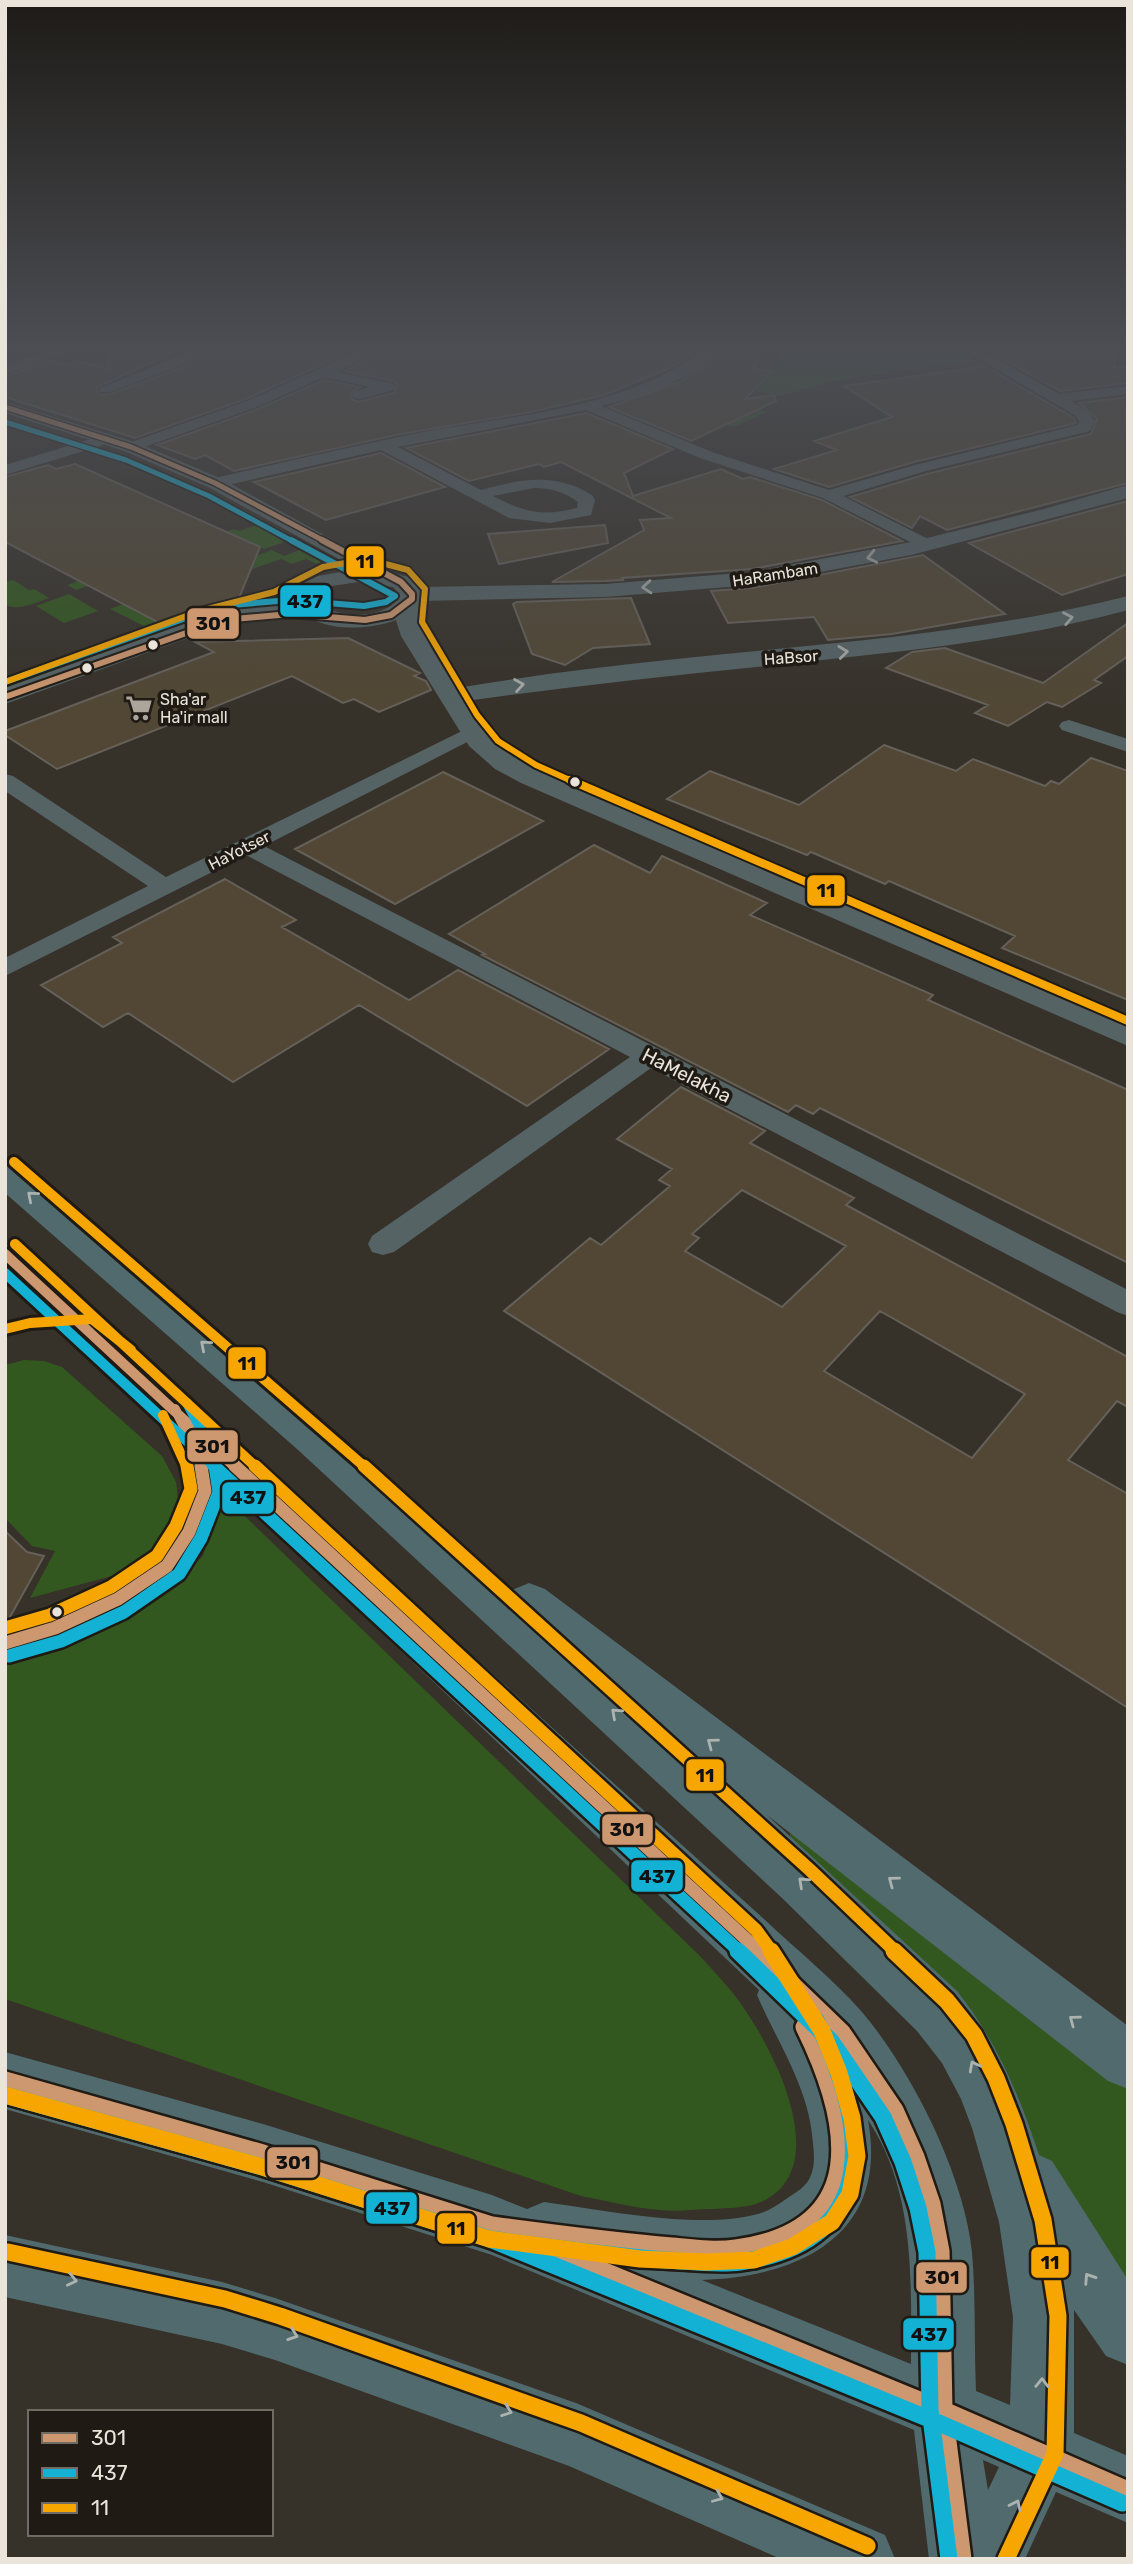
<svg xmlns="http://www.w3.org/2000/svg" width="1133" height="2564" font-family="Rubik,sans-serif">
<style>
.green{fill:#33581f}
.building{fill:#514734;stroke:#656059;stroke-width:2;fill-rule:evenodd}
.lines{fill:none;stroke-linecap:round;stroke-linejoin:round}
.minor{fill:#556365;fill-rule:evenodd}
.tertiary{fill:#556365;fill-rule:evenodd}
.trunk{fill:#506a6e;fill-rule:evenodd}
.bus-1-far4-casing{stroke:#1f1b14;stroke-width:8}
.bus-1-far3-casing{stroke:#1f1b14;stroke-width:10}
.bus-1-far2-casing{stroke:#1f1b14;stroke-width:16}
.bus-1-far1-casing{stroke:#1f1b14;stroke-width:18}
.bus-1-casing{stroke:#1f1b14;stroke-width:22}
.bus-2-far4-casing{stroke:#1f1b14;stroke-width:8}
.bus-2-far3-casing{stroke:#1f1b14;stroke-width:10}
.bus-2-far2-casing{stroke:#1f1b14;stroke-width:16}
.bus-2-far1-casing{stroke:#1f1b14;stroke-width:18}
.bus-2-casing{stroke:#1f1b14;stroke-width:22}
.bus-3-far4-casing{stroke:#1f1b14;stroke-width:10}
.bus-3-far3-casing{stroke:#1f1b14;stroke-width:12}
.bus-3-far2-casing{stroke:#1f1b14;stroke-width:16}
.bus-3-far1-casing{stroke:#1f1b14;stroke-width:18}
.bus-3-casing{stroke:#1f1b14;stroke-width:22}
.bus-1-far4{stroke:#cd976f;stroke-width:5}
.bus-1-far3{stroke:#cd976f;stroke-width:6}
.bus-1-far2{stroke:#cd976f;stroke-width:10}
.bus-1-far1{stroke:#cd976f;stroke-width:13}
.bus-1{stroke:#cd976f;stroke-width:17}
.bus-2-far4{stroke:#13b2d5;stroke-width:5}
.bus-2-far3{stroke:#13b2d5;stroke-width:6}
.bus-2-far2{stroke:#13b2d5;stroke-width:10}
.bus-2-far1{stroke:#13b2d5;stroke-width:13}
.bus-2{stroke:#13b2d5;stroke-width:17}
.bus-3-far4{stroke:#f7a600;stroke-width:6}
.bus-3-far3{stroke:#f7a600;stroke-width:8}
.bus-3-far2{stroke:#f7a600;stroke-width:10}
.bus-3-far1{stroke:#f7a600;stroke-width:13}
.bus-3{stroke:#f7a600;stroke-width:17}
.oneway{stroke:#a7aaa5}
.oneway2{stroke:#acb3af}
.bus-dot{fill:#eae4da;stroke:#1f1b14;stroke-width:2.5}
.labels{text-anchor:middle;stroke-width:7;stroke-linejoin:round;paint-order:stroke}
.far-street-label{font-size:16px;fill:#eae4da;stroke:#1f1b14}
.far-poi-label{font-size:16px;fill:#eae4da;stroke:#1f1b14;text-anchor:start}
.street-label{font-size:19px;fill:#eae4da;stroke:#1f1b14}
.line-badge{stroke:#1f1b14;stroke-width:2.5}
.pale-badge-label{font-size:19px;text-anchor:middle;font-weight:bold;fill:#111}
</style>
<rect width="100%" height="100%" fill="#363129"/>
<!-- green -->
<path class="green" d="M781 351H958L976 361 844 379 779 396 755 391 730 401 766 412 734 427 678 413 730 385 777 365Z
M257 525 284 542 264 549 237 536 76 590 67 585 234 529 239 531Z
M272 550 284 556 300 550 325 561 317 564 306 559 292 564 281 559 174 597 144 614 164 626 152 630 110 609Z
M13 580 29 590 34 589 49 598C35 603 19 611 5 605V582Z
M69 594 98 611 64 623 36 606Z
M24 1360 44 1361 62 1367 162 1456 176 1482 178 1499 167 1529 150 1553 119 1574 30 1598 55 1551 32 1546 5 1518V1365Z
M222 1494 700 1956C711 1968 722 1980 732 1992 769 2038 842 2172 756 2204 744 2208 726 2208 713 2209 696 2209 677 2212 660 2210 634 2208 607 2201 581 2196L5 1999V1658L89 1636 156 1599 203 1556Z
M794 1824 1128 2084V2303L786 1846Z"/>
<!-- building -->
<path class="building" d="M178 351 97 387 96 390 100 395 111 394 180 368 204 351H352L246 399 135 438 5 397V377L50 360 66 365 78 361 108 369 109 352Z
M381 351H696L670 368 604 395 531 412 396 435 234 471 205 455 195 459 157 445 258 409 324 380 360 387 350 394 352 399 358 402 394 393 397 386 394 381 345 371Z
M720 351H760L754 369 772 371 745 399 774 395 776 401 691 441 609 407 679 382 707 364Z
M988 351H1114L1115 368 1128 366V383L1060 391Z
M985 366 1074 418 1076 423 914 462 829 487 774 469 837 450 814 441 892 417 844 386Z
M1128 397V483L947 530 920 516 912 528 850 497 927 474 1091 434 1097 419 1079 403Z
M586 413 673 449 624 473 633 496 721 469 743 479 750 477 822 500 902 541 752 569 622 578 623 580 605 581 552 582 644 530 640 520 671 518 561 462 544 467 539 464 469 481 406 448Z
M381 453 445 487 326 520 254 482Z
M75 464 260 547 239 598 165 626 5 542V477L48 465 56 469Z
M1128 501V574L1062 595 969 543Z
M605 525 608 543 499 564 488 534Z
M923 555 1005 614 892 634 828 640 814 617 728 623 711 591 752 588Z
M631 598 650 644 593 648 565 665 532 654 513 604 517 602Z
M1128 623V656L1094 680 1101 683 1062 707 1047 702 1008 726 975 713 988 705 886 668 912 652 945 648 1043 683Z
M348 638 420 673 414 676 426 681 431 690 379 712 354 699 343 703 292 676 57 769 5 735V731L214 652 195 642Z
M884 745 956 771 973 759 1045 786 1051 781 1059 784 1091 758 1128 771V1000L1002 948 1015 936 889 881 885 884 811 852 807 855 667 799 710 771 799 805Z
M443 772 543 821 395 904 295 849Z
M594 845 650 873 662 856 767 903 750 915 933 995 928 1000 1128 1090V1263L820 1108 813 1114 796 1105 788 1112 482 955 485 954 449 934Z
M225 879 296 920 282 927 409 1000 458 970 609 1049 527 1106 359 1005 233 1082 128 1013 103 1027 41 985 122 943 113 937Z
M681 1087 765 1131 750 1143 854 1198 846 1205 1128 1357V1407L1117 1401 1068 1460 1128 1494V1708L504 1311 590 1238 601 1245 670 1186 659 1180 672 1169 617 1139ZM742 1190 846 1246 782 1307 685 1251 699 1238 692 1234ZM880 1311 1025 1394 972 1458 824 1371Z
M5 1531 27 1552 44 1556 5 1626Z"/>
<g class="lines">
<!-- minor -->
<path class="minor" d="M46 351H67L5 375V366Z
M184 351H201L179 366 110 392H100L98 389 169 360Z
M359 351H378L337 372 393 384 395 387 393 390 359 399 354 398 352 395 354 392 370 387 324 377 257 407 136 450 131 452 123 447 126 444 247 401Z
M701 351H717C688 383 641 396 601 406L712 452 829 490 915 465 1078 425 1079 421 1076 416 965 351H982L1059 394 1128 386V394L1071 401 1086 410 1095 421 1090 431 926 471 843 496 932 541 935 545 926 550 823 498 700 458 586 410 398 447 481 490C521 479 556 472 593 496L595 500 591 515 550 523 509 518 381 450 215 488 207 483 215 478C284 462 353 446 423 432 513 415 627 409 701 351ZM534 488C552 488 564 492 578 502L577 508C542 517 524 512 493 496Z
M108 434 113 436 116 439 113 442 5 475V465Z
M1069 720 1128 739V752L1062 730 1059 726 1062 722Z
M472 726 479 728 482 732 479 736 264 846 1128 1290V1316L1117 1312 651 1068 394 1252 383 1255 372 1252 368 1244 372 1236 630 1057 246 855 5 976V958L148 886 5 791V774L13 776 166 877Z"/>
<!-- tertiary -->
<path class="tertiary" d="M5 402 138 443 222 479 395 574 409 577 418 587 605 584 752 572 911 542 1044 509 1128 485V498L911 555 752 585 605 597 420 601C415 633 441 661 457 688 501 681 545 674 588 669 770 646 949 641 1128 596V610C1010 642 888 653 766 666 666 676 566 687 466 701 490 739 499 750 539 771L1128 1024V1046L521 783 495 769 469 746 401 636 396 620C365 631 319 633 295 606L213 629 5 704V688L197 619 271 600 318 576 357 569 208 487 124 451 5 413ZM358 582 393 587 400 595C388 621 334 619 316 601L318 594 332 586Z"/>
<!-- trunk -->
<path class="trunk" d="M5 1161 18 1164 327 1425 512 1590 529 1583 545 1589 1128 2026V2089L1108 2081 767 1815 957 1991C996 2040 1020 2096 1039 2155L1052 2161 1128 2280V2365L1106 2356 1074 2310V2433L1128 2456V2523L1056 2492 1025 2559H929L914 2430 492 2255 263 2182 5 2109V2052L263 2124 492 2195 527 2209 544 2202C604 2210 703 2231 761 2213 771 2210 780 2203 789 2197 797 2192 808 2185 811 2175 815 2166 814 2153 813 2144 810 2089 778 2044 757 1995L759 1990 5 1276V1241L18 1245 765 1920C797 1950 833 1979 862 2012 912 2071 964 2175 972 2252 976 2298 974 2345 976 2391L1010 2405 1013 2317 999 2222 972 2128 961 2099 942 2063 917 2031 782 1898 297 1449 5 1193ZM868 2120C916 2192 911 2282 911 2364L702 2280C801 2277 889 2234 868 2120ZM983 2460 999 2467 988 2490Z
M5 2235 222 2282 275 2298 576 2403 885 2535 895 2559H781L569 2466 275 2360 222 2344 5 2297Z"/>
<defs>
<path id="bus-1-far4" d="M5 407 131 447 215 483 326 542"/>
<path id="bus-1-far3" d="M5 697 223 620 290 614 365 620 391 615 412 599V594L401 582 322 540"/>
<path id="bus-1-far2" d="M5 1254 236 1468
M175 1409 200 1457 202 1468"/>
<path id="bus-1-far1" d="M235 1466 760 1952
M5 1643 55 1628 118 1599 167 1566 189 1532 205 1491 201 1466"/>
<path id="bus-1" d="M758 1951 842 2032 895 2110 916 2157 932 2204 941 2251 944 2410 963 2559
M5 2080 263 2153 492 2225 944 2410 1128 2490
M492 2225C552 2233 612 2241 672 2246 693 2248 715 2251 736 2248 873 2229 850 2121 804 2027"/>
<path id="bus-2-far4" d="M5 422 126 460 209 496 294 542"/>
<path id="bus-2-far3" d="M5 682 220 606 290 600 364 606 386 602 395 596 291 540"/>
<path id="bus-2-far2" d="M5 1273 216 1468
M187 1403 213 1452 215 1468"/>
<path id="bus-2-far1" d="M214 1466 740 1952
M9 1656 61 1641 124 1612 179 1574 201 1538 219 1492 215 1466"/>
<path id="bus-2" d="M738 1951 831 2041 883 2117 903 2162 918 2208 927 2252 930 2410 949 2559
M5 2095 259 2166 487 2238 939 2423 1122 2503
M490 2239C548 2247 606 2255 665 2260 689 2261 715 2265 740 2262 887 2241 866 2122 816 2020"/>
<path id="bus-3-far4" d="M5 682 200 611 274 592 323 567 357 561 378 562 408 570 425 589 422 622 477 715 498 741 536 765 574 782"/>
<path id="bus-3-far3" d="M570 780 1128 1021"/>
<path id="bus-3-far2" d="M14 1162 366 1468
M15 1244 257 1468
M5 1329 30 1323 92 1319 131 1350
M163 1415 187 1468"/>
<path id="bus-3-far1" d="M255 1466 756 1930 772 1952
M364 1466 810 1870 896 1952
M5 1628 50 1615 111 1587 157 1556 176 1526 191 1489 187 1466"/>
<path id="bus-3" d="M894 1951 947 2001 974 2035 996 2078 1014 2124 1043 2220 1058 2316 1055 2454 1006 2559
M5 2095 259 2166 489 2239 640 2259 706 2262 754 2260 792 2247 832 2222 850 2194 857 2156 852 2118 839 2073 822 2031 771 1951
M8 2252 225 2299 280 2316 581 2423 867 2546"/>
</defs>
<!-- bus-1-far4 casing -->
<use href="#bus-1-far4" class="bus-1-far4-casing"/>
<!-- bus-1-far3 casing -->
<use href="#bus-1-far3" class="bus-1-far3-casing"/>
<!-- bus-1-far2 casing -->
<use href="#bus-1-far2" class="bus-1-far2-casing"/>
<!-- bus-1-far1 casing -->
<use href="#bus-1-far1" class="bus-1-far1-casing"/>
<!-- bus-1 casing -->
<use href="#bus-1" class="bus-1-casing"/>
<!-- bus-2-far4 casing -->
<use href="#bus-2-far4" class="bus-2-far4-casing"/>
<!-- bus-2-far3 casing -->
<use href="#bus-2-far3" class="bus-2-far3-casing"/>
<!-- bus-2-far2 casing -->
<use href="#bus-2-far2" class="bus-2-far2-casing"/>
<!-- bus-2-far1 casing -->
<use href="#bus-2-far1" class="bus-2-far1-casing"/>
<!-- bus-2 casing -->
<use href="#bus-2" class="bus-2-casing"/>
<!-- bus-3-far4 casing -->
<use href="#bus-3-far4" class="bus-3-far4-casing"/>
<!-- bus-3-far3 casing -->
<use href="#bus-3-far3" class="bus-3-far3-casing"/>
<!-- bus-3-far2 casing -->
<use href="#bus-3-far2" class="bus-3-far2-casing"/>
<!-- bus-3-far1 casing -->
<use href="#bus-3-far1" class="bus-3-far1-casing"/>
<!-- bus-3 casing -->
<use href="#bus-3" class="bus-3-casing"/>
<!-- bus-1-far4 -->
<use href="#bus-1-far4" class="bus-1-far4"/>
<!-- bus-1-far3 -->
<use href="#bus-1-far3" class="bus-1-far3"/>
<!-- bus-1-far2 -->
<use href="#bus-1-far2" class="bus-1-far2"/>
<!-- bus-1-far1 -->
<use href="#bus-1-far1" class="bus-1-far1"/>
<!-- bus-1 -->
<use href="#bus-1" class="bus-1"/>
<!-- bus-2-far4 -->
<use href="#bus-2-far4" class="bus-2-far4"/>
<!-- bus-2-far3 -->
<use href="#bus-2-far3" class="bus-2-far3"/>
<!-- bus-2-far2 -->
<use href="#bus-2-far2" class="bus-2-far2"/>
<!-- bus-2-far1 -->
<use href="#bus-2-far1" class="bus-2-far1"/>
<!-- bus-2 -->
<use href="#bus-2" class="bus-2"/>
<!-- bus-3-far4 -->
<use href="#bus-3-far4" class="bus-3-far4"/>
<!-- bus-3-far3 -->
<use href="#bus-3-far3" class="bus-3-far3"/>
<!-- bus-3-far2 -->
<use href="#bus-3-far2" class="bus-3-far2"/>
<!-- bus-3-far1 -->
<use href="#bus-3-far1" class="bus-3-far1"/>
<!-- bus-3 -->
<use href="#bus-3" class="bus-3"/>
</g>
<!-- one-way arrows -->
<defs><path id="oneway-chevron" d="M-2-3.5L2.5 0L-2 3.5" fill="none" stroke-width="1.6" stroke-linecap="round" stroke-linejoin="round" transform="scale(1.75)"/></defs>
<g class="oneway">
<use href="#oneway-chevron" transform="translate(872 557) rotate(167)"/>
<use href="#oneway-chevron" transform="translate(647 587) rotate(176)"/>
<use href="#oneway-chevron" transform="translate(1068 618) rotate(-11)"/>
<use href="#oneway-chevron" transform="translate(843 652) rotate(-7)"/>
<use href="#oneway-chevron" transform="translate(519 685) rotate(-9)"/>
</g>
<g class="oneway2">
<use href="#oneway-chevron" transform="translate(32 1196) rotate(-139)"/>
<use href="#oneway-chevron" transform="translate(205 1345) rotate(-139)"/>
<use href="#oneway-chevron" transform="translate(616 1713) rotate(-138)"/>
<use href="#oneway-chevron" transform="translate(712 1743) rotate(-143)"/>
<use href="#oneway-chevron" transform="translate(893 1881) rotate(-143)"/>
<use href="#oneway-chevron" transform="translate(803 1882) rotate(-137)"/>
<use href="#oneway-chevron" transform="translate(1074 2020) rotate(-143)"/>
<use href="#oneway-chevron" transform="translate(974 2066) rotate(-118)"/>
<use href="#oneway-chevron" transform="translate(1089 2278) rotate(-123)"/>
<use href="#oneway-chevron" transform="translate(72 2280) rotate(12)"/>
<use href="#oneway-chevron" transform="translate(293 2335) rotate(19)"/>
<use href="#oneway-chevron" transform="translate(1042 2383) rotate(-89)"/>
<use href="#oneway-chevron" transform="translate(507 2411) rotate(20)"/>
<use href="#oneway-chevron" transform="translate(718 2497) rotate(23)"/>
<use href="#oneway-chevron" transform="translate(1016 2505) rotate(-65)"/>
</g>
<!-- sky -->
<linearGradient id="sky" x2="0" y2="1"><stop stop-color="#1e1b17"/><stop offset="0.49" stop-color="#4c4e54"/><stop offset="1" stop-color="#4c4e54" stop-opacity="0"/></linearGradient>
<rect width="1133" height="710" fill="url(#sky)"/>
<!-- icons -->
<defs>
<symbol id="supermarket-bare" viewBox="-9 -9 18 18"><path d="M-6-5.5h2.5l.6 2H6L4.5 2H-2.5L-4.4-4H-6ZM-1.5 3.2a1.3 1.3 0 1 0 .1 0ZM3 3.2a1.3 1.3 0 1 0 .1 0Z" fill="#aba59c" stroke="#1f1b14" stroke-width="2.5" paint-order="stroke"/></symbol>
</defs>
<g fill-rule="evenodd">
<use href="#supermarket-bare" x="120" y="689" width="38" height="38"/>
</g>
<!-- markers -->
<g class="bus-dot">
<circle cx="153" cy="645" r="6"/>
<circle cx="87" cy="668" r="6"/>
<circle cx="575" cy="782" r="6"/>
<circle cx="57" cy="1612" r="6"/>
</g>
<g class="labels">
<!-- far-street labels -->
<g class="far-street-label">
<text transform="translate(775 574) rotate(-9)" y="6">HaRambam</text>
<text transform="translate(791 657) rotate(-4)" y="6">HaBsor</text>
<text transform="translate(239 850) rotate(-27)" y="6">HaYotser</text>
</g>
<!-- far-poi labels -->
<g class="far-poi-label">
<text x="160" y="705">Sha'ar<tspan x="160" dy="18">Ha'ir mall</tspan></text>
</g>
<!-- street labels -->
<g class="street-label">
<text transform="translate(687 1075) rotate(27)" y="7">HaMelakha</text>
</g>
</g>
<g class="line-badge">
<rect x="345" y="545" width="40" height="33" rx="7" fill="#f7a600"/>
<rect x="279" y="584" width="53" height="34" rx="7" fill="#13b2d5"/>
<rect x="186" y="607" width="54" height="33" rx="7" fill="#cd976f"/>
<rect x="806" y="874" width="40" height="33" rx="7" fill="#f7a600"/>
<rect x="227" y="1346" width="40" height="34" rx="7" fill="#f7a600"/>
<rect x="186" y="1429" width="53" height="34" rx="7" fill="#cd976f"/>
<rect x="221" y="1481" width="54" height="34" rx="7" fill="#13b2d5"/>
<rect x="685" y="1758" width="40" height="34" rx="7" fill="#f7a600"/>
<rect x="601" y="1813" width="53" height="33" rx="7" fill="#cd976f"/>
<rect x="630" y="1859" width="54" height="34" rx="7" fill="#13b2d5"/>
<rect x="266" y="2146" width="53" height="33" rx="7" fill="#cd976f"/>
<rect x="365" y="2191" width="53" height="34" rx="7" fill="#13b2d5"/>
<rect x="436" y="2212" width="40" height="33" rx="7" fill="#f7a600"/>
<rect x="1030" y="2246" width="40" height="33" rx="7" fill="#f7a600"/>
<rect x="915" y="2261" width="53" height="33" rx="7" fill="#cd976f"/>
<rect x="902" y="2317" width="53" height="34" rx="7" fill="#13b2d5"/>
</g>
<g class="pale-badge-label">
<text x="365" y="568">11</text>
<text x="305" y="608">437</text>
<text x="213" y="630">301</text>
<text x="826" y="897">11</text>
<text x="247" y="1370">11</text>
<text x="212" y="1453">301</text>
<text x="248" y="1504">437</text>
<text x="705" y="1782">11</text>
<text x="627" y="1836">301</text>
<text x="657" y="1883">437</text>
<text x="293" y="2169">301</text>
<text x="392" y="2215">437</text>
<text x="456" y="2235">11</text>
<text x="1050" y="2269">11</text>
<text x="942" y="2284">301</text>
<text x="929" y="2341">437</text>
</g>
<!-- border -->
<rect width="1133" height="2564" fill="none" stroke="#eae4da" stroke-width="14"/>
<!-- legend -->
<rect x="28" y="2410" width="245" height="126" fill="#1f1b14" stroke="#706b63" stroke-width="2"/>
<rect x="42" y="2433" width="35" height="10" fill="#cd976f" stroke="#706b63" stroke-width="2"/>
<text x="91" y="2445" font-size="21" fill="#eae4da">301</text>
<rect x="42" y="2468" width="35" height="10" fill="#13b2d5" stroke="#706b63" stroke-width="2"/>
<text x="91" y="2480" font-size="21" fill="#eae4da">437</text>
<rect x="42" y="2503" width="35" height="10" fill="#f7a600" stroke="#706b63" stroke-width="2"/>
<text x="91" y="2515" font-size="21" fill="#eae4da">11</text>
</svg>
